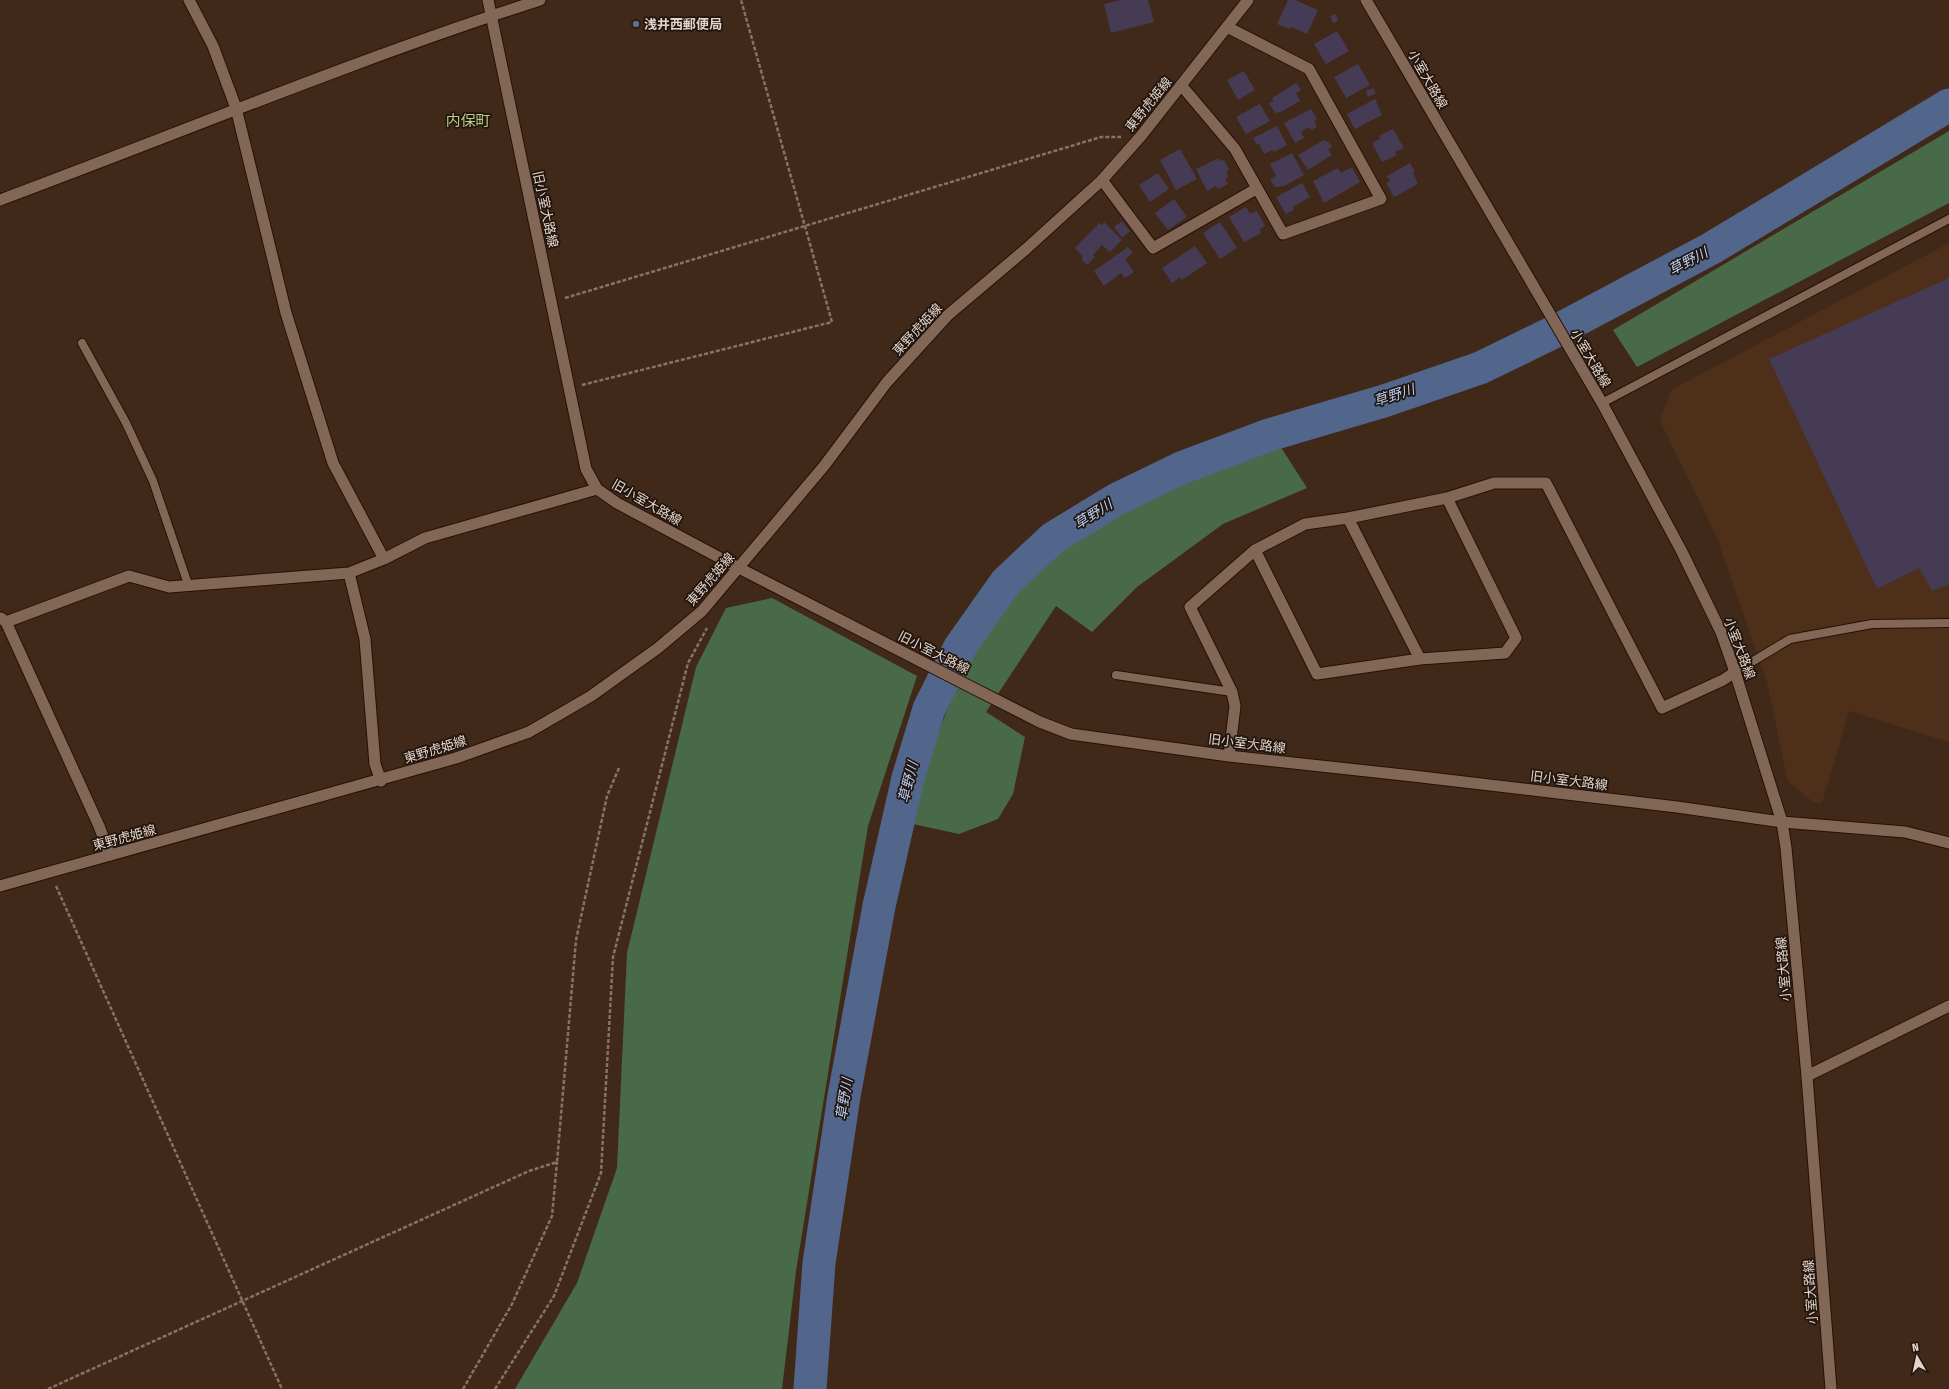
<svg xmlns="http://www.w3.org/2000/svg" width="1949" height="1389" font-family="'Fira Sans Condensed','Noto Sans JP',sans-serif">
<style>
.built{fill:#4d2f1a}
.forest{fill:#496a49}
.lines{fill:none;stroke-linecap:round;stroke-linejoin:round}
.river{stroke:#52658b;stroke-width:33}
.building{fill:#463b54}
.service-casing{stroke:#271103;stroke-width:10}
.minor-casing{stroke:#271103;stroke-width:13}
.tertiary-casing{stroke:#271103;stroke-width:13}
.secondary-casing{stroke:#271103;stroke-width:13}
.path{stroke:#877365;stroke-width:2.5;stroke-dasharray:4 2;stroke-linecap:butt}
.service{stroke:#836756;stroke-width:8}
.minor{stroke:#836756;stroke-width:11}
.tertiary{stroke:#836756;stroke-width:11}
.secondary{stroke:#836756;stroke-width:11}
.service-dot{fill:#5c6f8a;stroke:#20150e;stroke-width:1.5}
.labels{text-anchor:middle;stroke-width:3.5;stroke-linejoin:round;paint-order:stroke}
.poi-label{font-size:13px;font-weight:bold;fill:#e4d4ca;stroke:#20150e;text-anchor:start}
.street-label{font-size:13px;fill:#e4d4ca;stroke:#20150e}
.water-label{font-size:14px;font-style:italic;fill:#bbcff5;stroke:#20150e}
.quarter-label{font-size:15px;fill:#bacc82;stroke:#20150e}
</style>
<rect width="100%" height="100%" fill="#412919"/>
<!-- built -->
<path class="built" d="M1949 243V742L1849 711 1822 803 1813 802 1788 782 1767 682 1715 533 1660 421 1671 390Z"/>
<!-- forest -->
<path class="forest" d="M1949 131V203L1637 367 1613 330Z
M1275 438 1307 488 1223 524 1137 587 1092 632 1056 606 986 712 1025 737 1013 794 998 819 959 834 904 822 971 648 1043 558 1137 499Z
M772 598 917 676 868 826 796 1271 782 1389H515L577 1283 617 1168 627 953 696 667 726 608Z"/>
<g class="lines">
<!-- river -->
<path class="river" d="M810 1389 819 1263 844 1096 879 906 908 778 929 709 960 647 1006 582 1053 538 1117 499 1181 468 1269 435 1384 401 1480 368 1558 330 1712 248 1949 105"/>
</g>
<!-- building -->
<path class="building" d="M1121 0H1148L1154 22 1111 33 1104 4Z
M1288 0H1295L1318 10 1307 34 1291 27 1290 29 1277 24Z
M1336 14 1338 21 1333 23 1330 16Z
M1337 31 1349 51 1326 64 1314 44Z
M1358 64 1370 85 1346 98 1334 77Z
M1244 71 1255 90 1238 100 1227 80Z
M1296 83 1301 90 1296 93 1300 101 1281 112 1275 113 1269 103 1274 101 1272 98Z
M1373 88 1376 93 1368 97 1366 91Z
M1375 99 1382 115 1355 129 1347 114Z
M1260 104 1270 121 1246 134 1236 117Z
M1311 109 1317 119 1314 121 1317 127 1311 130 1309 127 1301 132 1304 138 1295 143 1284 123Z
M1277 126 1287 145 1274 152 1272 150 1264 154 1259 143 1257 145 1253 138Z
M1393 129 1404 148 1395 152 1397 155 1382 162 1372 143 1381 138 1379 136Z
M1324 140 1326 142 1328 141 1332 147 1328 149 1332 155 1308 170 1298 155Z
M1180 149 1197 179 1176 190 1160 160Z
M1292 153 1304 175 1284 186 1275 187 1270 180 1276 176 1270 164Z
M1219 158 1220 161 1224 160 1229 170 1226 172 1228 177 1225 179 1228 184 1218 189 1216 186 1207 191 1196 169Z
M1410 163 1415 172 1413 173 1418 184 1394 197 1386 183 1390 181 1387 176Z
M1352 167 1360 182 1324 203 1313 181 1338 168 1341 173Z
M1158 173 1169 189 1150 202 1139 185Z
M1302 183 1310 197 1293 207 1294 210 1286 214 1276 197Z
M1174 199 1187 217 1168 230 1155 213Z
M1246 207 1250 214 1257 211 1265 226 1260 229 1261 233 1244 242 1229 217Z
M1122 221 1130 231 1122 238 1114 227Z
M1104 222 1122 240 1110 252 1102 245 1093 255 1095 257 1087 265 1081 259 1083 257 1075 248 1099 223 1102 225Z
M1220 222 1237 248 1220 259 1203 233Z
M1195 246 1207 263 1182 280 1180 277 1172 283 1162 268Z
M1128 247 1133 253 1125 259 1134 272 1125 278 1121 273 1104 286 1094 271Z
M1949 278V584L1932 591 1919 568 1877 589 1769 359Z"/>
<g class="lines">
<defs>
<path id="service" d="M82 343 126 423 153 481 189 587
M1602 403 1949 219
M1735 672 1790 639 1872 624 1949 623
M1116 675 1232 692"/>
<path id="minor" d="M189 0 213 46 236 108 286 313 333 463 384 559
M488 0 586 469 597 489 617 503 737 567 965 684 1040 722 1071 734 1229 756 1413 776 1677 807 1782 822
M1181 85 1235 149 1283 234 1381 199 1309 69 1227 27
M1102 180 1153 248 1256 189
M0 200C180 133 357 59 540 0
M1348 518 1420 659
M1255 550 1317 674 1420 659 1505 653 1516 638 1447 498
M349 573 365 639 375 764 381 781
M1 618 6 622 99 826 110 855
M6 622 129 576 169 587 349 573 384 559 425 538 597 489
M1229 756 1235 706 1232 692 1190 607 1255 550 1305 524 1348 518 1447 498 1494 483H1546L1662 708 1723 680 1735 672
M1807 1076 1949 1006"/>
<path id="tertiary" d="M1782 822 1905 832 1949 843"/>
<path id="secondary" d="M1366 0 1602 403 1681 550 1721 632 1735 672 1782 822 1786 848 1807 1076 1831 1389
M0 886 456 758 529 732 591 696 658 648 702 611 824 466 887 382 948 315 1026 249 1102 180 1141 136 1248 0"/>
</defs>
<!-- service casing -->
<use href="#service" class="service-casing"/>
<!-- minor casing -->
<use href="#minor" class="minor-casing"/>
<!-- tertiary casing -->
<use href="#tertiary" class="tertiary-casing"/>
<!-- secondary casing -->
<use href="#secondary" class="secondary-casing"/>
<!-- path -->
<path class="path" d="M565 298 1101 137H1121
M582 385 832 322 741 0
M56 886 282 1389
M48 1389 529 1171 557 1162 576 940 607 796 619 768
M463 1389 512 1304 552 1216 557 1162
M495 1389 554 1296 601 1173 613 957 688 663 707 628"/>
<!-- service -->
<use href="#service" class="service"/>
<!-- minor -->
<use href="#minor" class="minor"/>
<!-- tertiary -->
<use href="#tertiary" class="tertiary"/>
<!-- secondary -->
<use href="#secondary" class="secondary"/>
</g>
<!-- markers -->
<circle class="service-dot" cx="636" cy="24" r="4"/>
<g class="labels">
<!-- poi labels -->
<g class="poi-label">
<text x="644" y="29">浅井西郵便局</text>
</g>
<!-- street labels -->
<g class="street-label">
<text transform="translate(1428 79) rotate(60)" y="5">小室大路線</text>
<text transform="translate(1148 104) rotate(-51)" y="5">東野虎姫線</text>
<text transform="translate(546 209) rotate(78)" y="5">旧小室大路線</text>
<text transform="translate(917 329) rotate(-47)" y="5">東野虎姫線</text>
<text transform="translate(1591 358) rotate(59)" y="5">小室大路線</text>
<text transform="translate(647 502) rotate(30)" y="5">旧小室大路線</text>
<text transform="translate(710 579) rotate(-49)" y="5">東野虎姫線</text>
<text transform="translate(1740 648) rotate(69)" y="5">小室大路線</text>
<text transform="translate(934 652) rotate(27)" y="5">旧小室大路線</text>
<text transform="translate(1247 743) rotate(7)" y="5">旧小室大路線</text>
<text transform="translate(435 749) rotate(-17)" y="5">東野虎姫線</text>
<text transform="translate(1569 780) rotate(7)" y="5">旧小室大路線</text>
<text transform="translate(124 837) rotate(-15)" y="5">東野虎姫線</text>
<text transform="translate(1783 969) rotate(-95)" y="5">小室大路線</text>
<text transform="translate(1810 1292) rotate(-94)" y="5">小室大路線</text>
</g>
<!-- water labels -->
<g class="water-label">
<text transform="translate(1688 261) rotate(-28)" y="5">草野川</text>
<text transform="translate(1394 395) rotate(-18)" y="5">草野川</text>
<text transform="translate(1093 514) rotate(-32)" y="5">草野川</text>
<text transform="translate(908 782) rotate(-76)" y="5">草野川</text>
<text transform="translate(844 1099) rotate(-81)" y="5">草野川</text>
</g>
<!-- quarter labels -->
<g class="quarter-label">
<text x="468" y="126">内保町</text>
</g>
</g>
<!-- north arrow -->
<g transform="translate(1917 1357) rotate(351)" stroke="#20150e" stroke-width="3" paint-order="stroke">
<path d="M0-3L7 15L0 10L-7 15Z" fill="#e4d4ca"/>
<text y="-6" font-size="11" font-weight="bold" text-anchor="middle" fill="#e4d4ca">N</text>
</g>
</svg>
